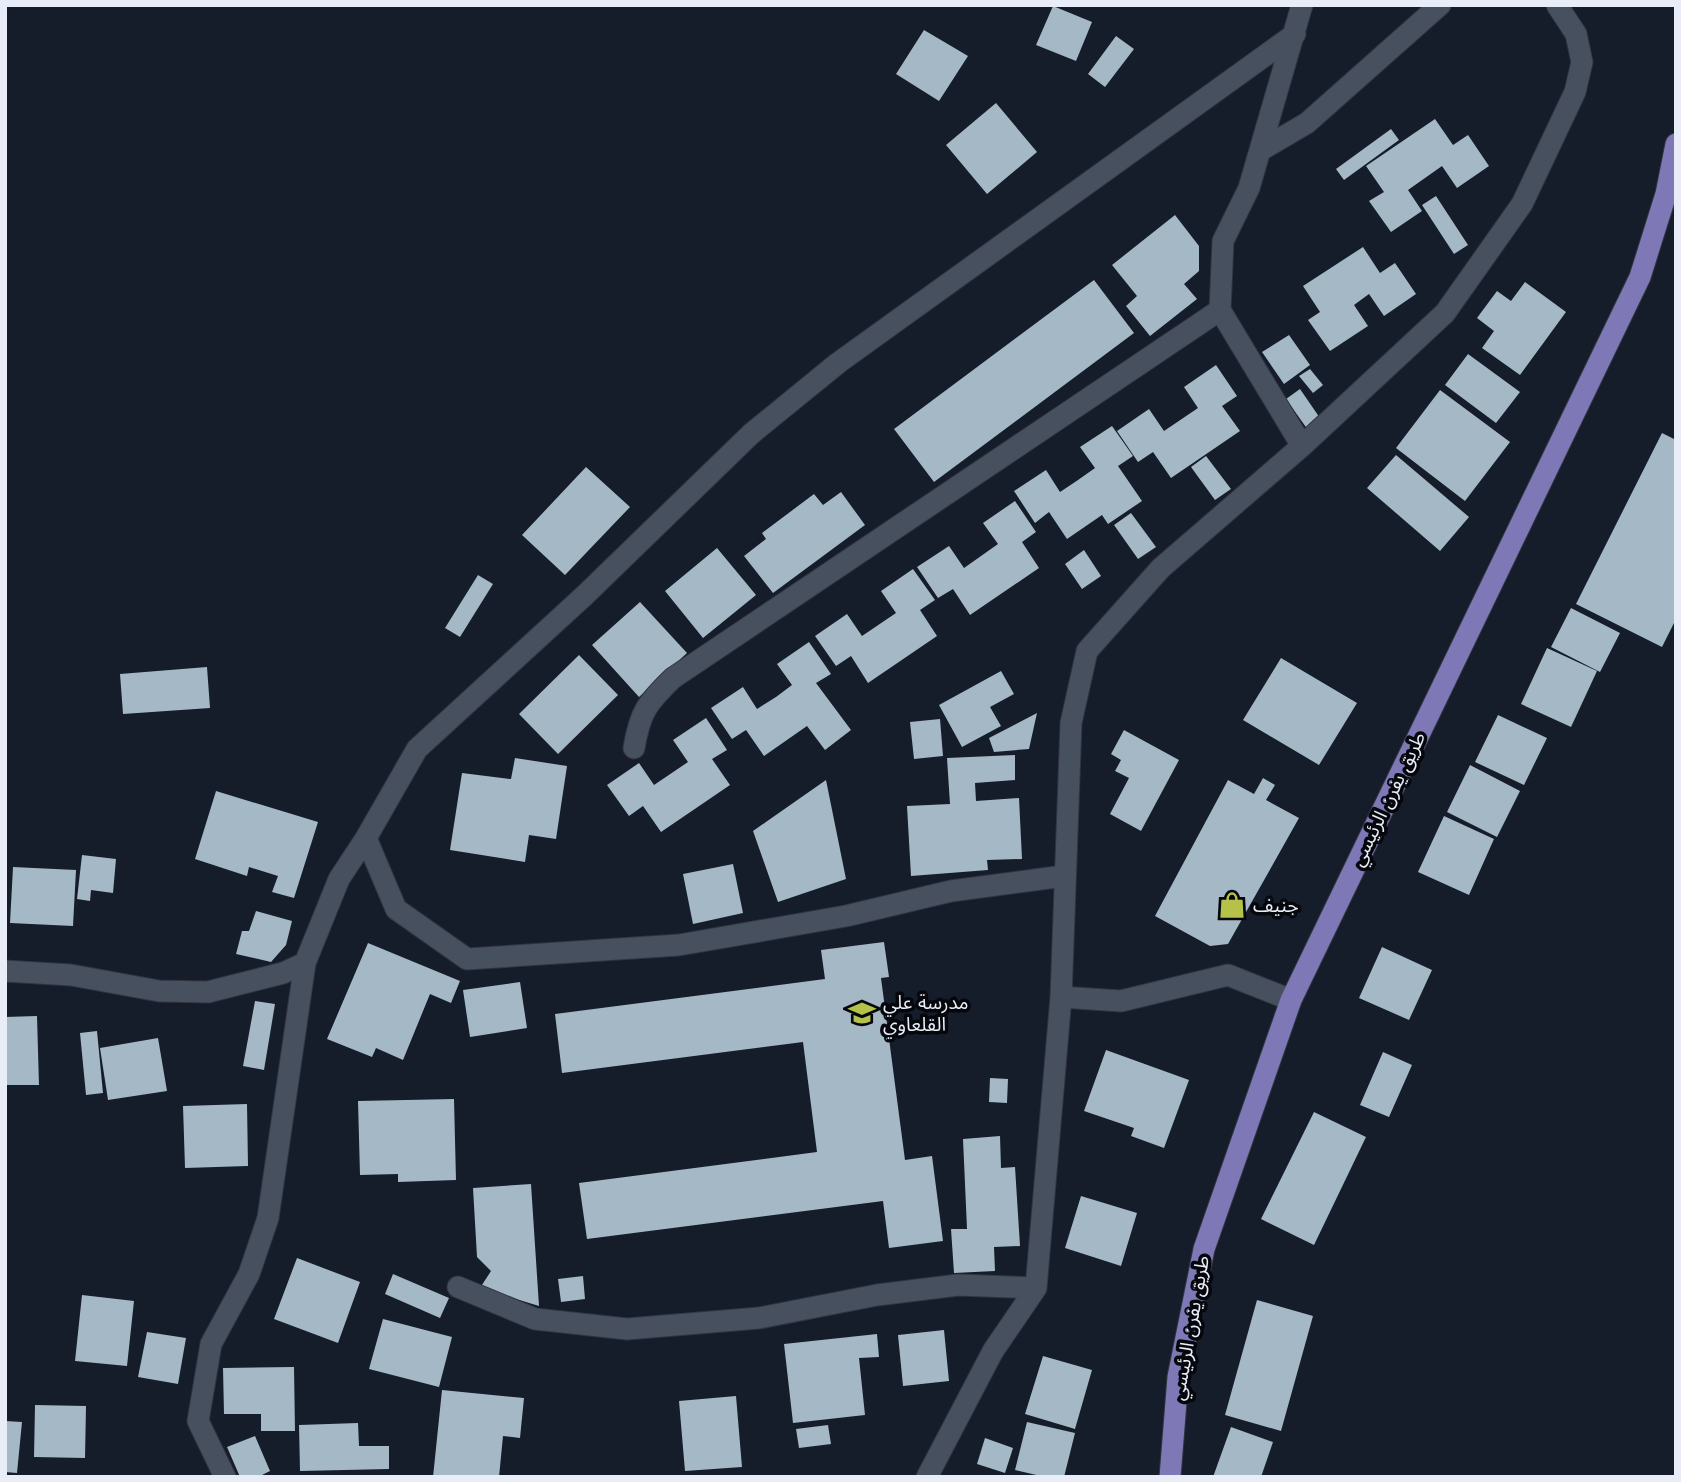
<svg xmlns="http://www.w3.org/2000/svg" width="1681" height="1482" font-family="Jost,'Noto Sans Arabic',sans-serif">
	<rect width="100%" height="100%" fill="#151c2a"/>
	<path fill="#a4b9c5" d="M 1053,6 L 1092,22 L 1076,61 L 1036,45 Z
		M 924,30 L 968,56 L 939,101 L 896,74 Z
		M 1116,36 L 1134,49 L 1105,87 L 1088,74 Z
		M 996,103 L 1037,152 L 987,194 L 946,145 Z
		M 1435,119 L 1453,145 L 1468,135 L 1489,166 L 1457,188 L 1442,166 L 1408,190 L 1422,211 L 1391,232 L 1369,201 L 1384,192 L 1366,166 Z
		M 1391,129 L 1399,140 L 1344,180 L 1336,169 Z
		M 1436,196 L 1468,245 L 1454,254 L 1422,205 Z
		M 1175,215 L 1199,246 L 1199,271 L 1184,284 L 1197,299 L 1150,336 L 1126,306 L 1137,296 L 1112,265 Z
		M 1363,247 L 1380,273 L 1395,263 L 1416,294 L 1384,316 L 1369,294 L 1354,305 L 1368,326 L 1330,351 L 1308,320 L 1320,312 L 1303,286 Z
		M 1094,280 L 1134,333 L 934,482 L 894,429 Z
		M 1525,282 L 1566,312 L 1520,375 L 1482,348 L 1494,331 L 1477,318 L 1497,291 L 1511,301 Z
		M 1289,335 L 1310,365 L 1284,384 L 1262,352 Z
		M 1468,354 L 1520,392 L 1496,423 L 1445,385 Z
		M 1216,365 L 1237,396 L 1222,406 L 1240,431 L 1171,478 L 1153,452 L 1138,462 L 1117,431 L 1149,409 L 1164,431 L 1198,408 L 1184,387 Z
		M 1310,369 L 1323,385 L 1313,393 L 1299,376 Z
		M 1300,389 L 1322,421 L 1308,430 L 1286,399 Z
		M 1440,390 L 1510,442 L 1465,501 L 1396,448 Z
		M 1112,426 L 1133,456 L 1118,466 L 1142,501 L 1108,524 L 1102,515 L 1067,539 L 1049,512 L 1035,523 L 1014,491 L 1046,470 L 1060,492 L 1078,480 L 1095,468 L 1080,447 Z
		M 1662,433 L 1676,440 L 1676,619 L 1662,647 L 1576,604 Z
		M 1396,455 L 1469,517 L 1440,551 L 1367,488 Z
		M 1206,456 L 1231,489 L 1215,500 L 1191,467 Z
		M 586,467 L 630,507 L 565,575 L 522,535 Z
		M 841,492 L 865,525 L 773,593 L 744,556 L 766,539 L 762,533 L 814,494 L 823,505 Z
		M 1015,501 L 1036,532 L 1022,542 L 1039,568 L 970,615 L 953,589 L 938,598 L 917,567 L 949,546 L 964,568 L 998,544 L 983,523 Z
		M 1131,513 L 1156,547 L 1138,559 L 1114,525 Z
		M 717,548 L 756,595 L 703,638 L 665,591 Z
		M 1084,550 L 1101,576 L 1082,589 L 1065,564 Z
		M 913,569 L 935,600 L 920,610 L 937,636 L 868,683 L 851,656 L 836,666 L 815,636 L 847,614 L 862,636 L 896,613 L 881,591 Z
		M 478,575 L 493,584 L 460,637 L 445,628 Z
		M 640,602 L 687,653 L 639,697 L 592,645 Z
		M 1571,608 L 1620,633 L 1600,672 L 1551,647 Z
		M 809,642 L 831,674 L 816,683 L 851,730 L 825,750 L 807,726 L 764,756 L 746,730 L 732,739 L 711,708 L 743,687 L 757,709 L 776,697 L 792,685 L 777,664 Z
		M 1547,648 L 1597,671 L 1571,727 L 1521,704 Z
		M 579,655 L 618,695 L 558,754 L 519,714 Z
		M 1281,658 L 1357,703 L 1319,765 L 1243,720 Z
		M 207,667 L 210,708 L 123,714 L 120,674 Z
		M 1001,671 L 1014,694 L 990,707 L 1001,726 L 962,747 L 939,705 Z
		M 1037,713 L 1029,749 L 994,752 L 989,738 Z
		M 1498,715 L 1547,738 L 1524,785 L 1475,762 Z
		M 706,718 L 727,750 L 712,759 L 730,785 L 661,832 L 643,806 L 629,816 L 607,785 L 639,763 L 654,785 L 688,762 L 673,740 Z
		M 940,719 L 943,756 L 914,759 L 910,722 Z
		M 1124,730 L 1179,760 L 1141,831 L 1110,814 L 1129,778 L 1115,771 L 1121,760 L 1111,754 Z
		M 1015,755 L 1015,780 L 975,783 L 976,801 L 1019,798 L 1022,859 L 987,860 L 988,870 L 911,876 L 907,806 L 950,804 L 947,758 Z
		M 515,758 L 567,766 L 556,839 L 529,835 L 525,862 L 450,850 L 462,773 L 511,779 Z
		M 1470,765 L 1520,791 L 1497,837 L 1447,812 Z
		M 1263,778 L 1275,785 L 1266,800 L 1299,818 L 1228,944 L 1210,946 L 1155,916 L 1228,780 L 1254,794 Z
		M 826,780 L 846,879 L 778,902 L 753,831 Z
		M 216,791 L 318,822 L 294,898 L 272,892 L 278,876 L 249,867 L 247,876 L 195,859 Z
		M 1444,816 L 1494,839 L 1469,895 L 1418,872 Z
		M 82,855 L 116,859 L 113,893 L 91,890 L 90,901 L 77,899 Z
		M 733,864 L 743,913 L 693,924 L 683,874 Z
		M 13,867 L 76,870 L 73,926 L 10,923 Z
		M 256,911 L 292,921 L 286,945 L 271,962 L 236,954 L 242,931 L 249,931 Z
		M 884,942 L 889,977 L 881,978 L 905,1160 L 932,1156 L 943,1241 L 889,1248 L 883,1201 L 587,1239 L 579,1183 L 817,1152 L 803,1042 L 562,1073 L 555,1014 L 825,979 L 821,950 Z
		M 368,943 L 460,981 L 451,1003 L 430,994 L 403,1060 L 376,1048 L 372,1057 L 327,1039 Z
		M 1382,947 L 1432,970 L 1409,1020 L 1359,998 Z
		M 520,982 L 527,1028 L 470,1037 L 463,990 Z
		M 255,1001 L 275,1004 L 264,1070 L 243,1066 Z
		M 37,1016 L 39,1085 L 5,1085 L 5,1017 Z
		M 97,1031 L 103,1093 L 86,1095 L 80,1033 Z
		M 158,1038 L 167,1091 L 108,1100 L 100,1048 Z
		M 1106,1050 L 1189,1080 L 1164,1148 L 1131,1136 L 1134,1128 L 1084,1111 Z
		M 1383,1052 L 1412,1065 L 1389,1117 L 1360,1105 Z
		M 990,1078 L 1008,1079 L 1007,1103 L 989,1102 Z
		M 454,1099 L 456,1180 L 398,1182 L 398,1174 L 360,1175 L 358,1101 Z
		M 247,1104 L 248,1166 L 185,1168 L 183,1106 Z
		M 1314,1112 L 1366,1137 L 1314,1245 L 1261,1219 Z
		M 1000,1136 L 1001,1168 L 1015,1167 L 1020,1246 L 994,1247 L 995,1271 L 954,1273 L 951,1229 L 967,1229 L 963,1139 Z
		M 531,1184 L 539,1306 L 480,1288 L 491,1271 L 477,1257 L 473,1188 Z
		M 1081,1196 L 1137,1213 L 1121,1266 L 1065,1248 Z
		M 297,1258 L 360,1282 L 338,1343 L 274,1319 Z
		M 393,1274 L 449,1298 L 440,1318 L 385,1294 Z
		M 583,1276 L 585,1299 L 561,1302 L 558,1279 Z
		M 82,1295 L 134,1301 L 127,1366 L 75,1361 Z
		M 1257,1300 L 1313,1316 L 1281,1431 L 1225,1415 Z
		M 383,1319 L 452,1337 L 439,1387 L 369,1369 Z
		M 944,1330 L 949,1381 L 903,1386 L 898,1335 Z
		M 147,1332 L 186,1338 L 178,1384 L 138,1377 Z
		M 877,1334 L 879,1357 L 859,1358 L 865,1415 L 793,1423 L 784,1344 Z
		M 1043,1356 L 1092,1370 L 1075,1429 L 1025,1414 Z
		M 294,1367 L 295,1431 L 261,1431 L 261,1414 L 224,1414 L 223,1368 Z
		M 442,1390 L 524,1398 L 520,1438 L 503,1436 L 499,1477 L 433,1477 Z
		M 736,1396 L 742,1467 L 685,1471 L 679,1401 Z
		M 35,1405 L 86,1406 L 85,1458 L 34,1457 Z
		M 5,1421 L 22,1422 L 17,1473 L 5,1472 Z
		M 1027,1422 L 1075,1433 L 1064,1477 L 1045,1477 L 1015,1470 Z
		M 358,1423 L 359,1446 L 389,1446 L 389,1469 L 300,1471 L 299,1425 Z
		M 828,1425 L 831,1444 L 799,1448 L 796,1429 Z
		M 1231,1427 L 1273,1442 L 1261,1477 L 1213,1477 Z
		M 255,1436 L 270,1471 L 258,1477 L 240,1477 L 227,1447 Z
		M 985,1438 L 1013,1448 L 1005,1473 L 977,1464 Z"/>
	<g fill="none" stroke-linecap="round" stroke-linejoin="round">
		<defs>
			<path id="street" d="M 1261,150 L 1307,123 L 1440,5
				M 1302,446 L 1445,313 L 1522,204 L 1575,92 L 1582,62 L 1576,34 L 1557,5
				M 634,748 C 640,712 647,703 673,678 L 1220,310
				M 1064,876 L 951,891 L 846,916 L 679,945 L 467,959 L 396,909 L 366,838 L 417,749 L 584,596 L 751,434 L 838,363 L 1295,34
				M 5,971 L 71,975 L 159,991 L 208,992 L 283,973 L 305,963
				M 1061,997 L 1121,1001 L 1228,975 L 1291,1000
				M 458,1287 L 535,1319 L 627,1329 L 759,1318 L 877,1295 L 958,1285 L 1036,1288
				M 225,1477 L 198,1421 L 211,1344 L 249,1274 L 268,1218 L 305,963 L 339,879 L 366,838
				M 927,1477 L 993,1351 L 1036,1288 L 1061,997 L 1071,723 L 1087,651 L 1161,568 L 1302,446 L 1220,310 L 1223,241 L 1249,188 L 1302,5"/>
			<path id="primary" d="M 1170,1477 L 1178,1377 L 1204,1249 L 1291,1000 L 1640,277 L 1666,194 L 1676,144"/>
		</defs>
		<use href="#street" stroke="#313540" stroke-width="23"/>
		<use href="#primary" stroke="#313540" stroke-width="23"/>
		<use href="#street" stroke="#47505f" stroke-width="21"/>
		<use href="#primary" stroke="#7f78b6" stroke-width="21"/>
	</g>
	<defs>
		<symbol id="shop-bare" viewBox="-9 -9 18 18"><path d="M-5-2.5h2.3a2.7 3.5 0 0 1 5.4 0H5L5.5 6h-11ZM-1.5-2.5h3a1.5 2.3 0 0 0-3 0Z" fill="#b5c249" stroke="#05070c" stroke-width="2.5" paint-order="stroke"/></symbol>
		<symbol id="school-bare" viewBox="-9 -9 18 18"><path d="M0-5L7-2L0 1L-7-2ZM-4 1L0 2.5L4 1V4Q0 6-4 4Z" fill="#b5c249" stroke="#05070c" stroke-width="2.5" paint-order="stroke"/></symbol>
	</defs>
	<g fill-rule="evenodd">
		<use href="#shop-bare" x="1213" y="886" width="38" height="38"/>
		<use href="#school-bare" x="843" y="994" width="38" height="38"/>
	</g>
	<g text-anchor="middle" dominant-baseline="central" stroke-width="7" stroke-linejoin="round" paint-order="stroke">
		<g font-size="19" fill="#e8edf7" stroke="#05070c">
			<text transform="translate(1388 799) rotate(-64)">طريق يفرن الرئيسي</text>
			<text transform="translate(1190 1328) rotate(-80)">طريق يفرن الرئيسي</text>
		</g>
		<g font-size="19" fill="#e8edf7" stroke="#05070c" text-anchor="start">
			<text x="1253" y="905">جنيف</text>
			<text x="883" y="1002">مدرسة علي<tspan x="883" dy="22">القلعاوي</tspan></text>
		</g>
	</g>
	<rect width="1681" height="1482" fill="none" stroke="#e8edf7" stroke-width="14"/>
</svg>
